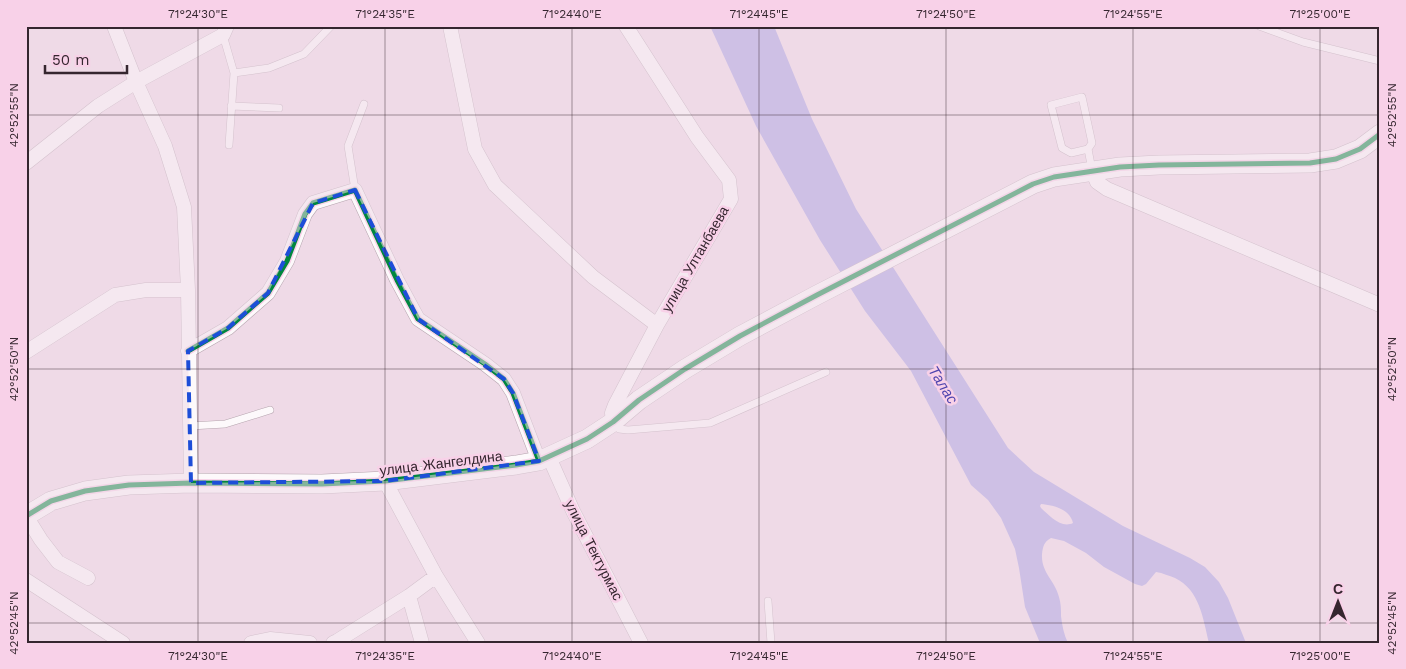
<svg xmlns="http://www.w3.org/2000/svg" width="1406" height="669" font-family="'Work Sans',sans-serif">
	<rect width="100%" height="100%" fill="#efdae7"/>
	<path fill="#a6a0e3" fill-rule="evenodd" d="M 710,26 L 774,26 L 812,119 L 856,209 L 1008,448 L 1034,472 L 1123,526 L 1190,558 L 1205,567 L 1219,582 L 1228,598 L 1246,643 L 1209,643 C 1203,619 1200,590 1175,578 C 1169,576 1163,573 1156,572 L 1146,584 L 1142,586 L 1135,584 L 1104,567 L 1086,553 L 1064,541 L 1051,538 C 1044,542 1043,546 1042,554 C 1041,573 1055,580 1059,597 C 1061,603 1061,610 1061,616 C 1062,625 1064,635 1068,643 L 1040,643 L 1025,607 L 1019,568 L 1015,549 L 1001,518 L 988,500 L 971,485 L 911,371 L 865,311 L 820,240 L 756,126 ZM 1041,504 C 1053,505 1070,509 1073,523 C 1061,529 1049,515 1041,508 L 1040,506 Z"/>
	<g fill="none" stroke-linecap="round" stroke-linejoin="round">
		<defs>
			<path id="lane" d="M 1259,26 L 1303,42 L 1380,61
				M 223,35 L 234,73 L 229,145
				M 234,73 L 269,68 L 304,54 L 331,26
				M 1082,97 L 1092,143 L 1088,149 L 1071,153 L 1062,148 L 1051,105 Z
				M 231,106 L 279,108
				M 1088,149 L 1092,170
				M 355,190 L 348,146 L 364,104
				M 613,423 L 619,429 L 628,430 L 710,423 L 826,372
				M 190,426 L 225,424 L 270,410
				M 768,601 L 771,643"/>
			<path id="street" d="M 114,26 L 136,82 L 165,146 L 184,207 L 188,290 L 191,483
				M 450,26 L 475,149 L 495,185 L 593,277 L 657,325
				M 26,163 L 98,106 L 136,82 L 223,35 L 227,26
				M 1092,170 L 1097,182 L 1107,189 L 1380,305
				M 188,351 L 228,328 L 268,293 L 287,261 L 305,214 L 313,203 L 355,190 L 397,280 L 418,319 L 485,364 L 504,379 L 513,393 L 539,461
				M 26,352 L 115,295 L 146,290 L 188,290
				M 613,422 L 612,413 L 615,405 L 657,325 L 731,199 L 729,180 L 697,137 L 626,26
				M 549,457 L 573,511 L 641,643
				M 385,481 L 436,576 L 478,643
				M 26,516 L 41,540 L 58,562 L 88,578
				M 26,580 L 123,643
				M 251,643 L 270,639 L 310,643
				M 333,643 L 337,641 L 409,596
				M 422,643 L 409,596 L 436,576"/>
			<path id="secondary" d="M 26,516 L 51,501 L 85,491 L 129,485 L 191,483 L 322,484 L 385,481 L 516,465 L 539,461 L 587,439 L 613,422 L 639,400 L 685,369 L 740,336 L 817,295 L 1033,184 L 1054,177 L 1120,167 L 1159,165 L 1310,163 L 1336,159 L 1360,149 L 1380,134"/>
		</defs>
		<use href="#lane" stroke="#b5a4ae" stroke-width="8"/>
		<use href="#street" stroke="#b5a4ae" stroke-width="15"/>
		<use href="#secondary" stroke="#b5a4ae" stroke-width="20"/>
		<use href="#lane" stroke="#fdf9fb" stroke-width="7"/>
		<use href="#street" stroke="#fdf9fb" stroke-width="14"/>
		<use href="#secondary" stroke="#fdf9fb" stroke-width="19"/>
		<defs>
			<path id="cycleway" d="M 188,351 L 228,328 L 268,293 L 287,261 L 305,214 L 313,203 L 355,190 L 397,280 L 418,319 L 485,364 L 504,379 L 513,393 L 539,461
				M 26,516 L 51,501 L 85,491 L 129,485 L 191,483 L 322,484 L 385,481 L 516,465 L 539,461 L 587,439 L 613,422 L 639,400 L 685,369 L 740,336 L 817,295 L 1033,184 L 1054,177 L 1120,167 L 1159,165 L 1310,163 L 1336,159 L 1360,149 L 1380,134"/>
		</defs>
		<use href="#cycleway" stroke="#f8d1e8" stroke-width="8"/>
		<use href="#cycleway" stroke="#00873e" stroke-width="5"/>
	</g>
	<path d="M0 0H1406V669H0ZM 355,190 L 418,319 L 504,379 L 513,393 L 539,461 L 385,481 L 191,483 L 188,351 L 228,328 L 268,293 L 313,203 Z" fill="#efdae7" fill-opacity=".55" fill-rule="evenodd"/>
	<path fill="none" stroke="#1d4ed8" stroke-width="4" stroke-dasharray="10 6" stroke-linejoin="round" d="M 355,190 L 418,319 L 504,379 L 513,393 L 539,461 L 385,481 L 191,483 L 188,351 L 228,328 L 268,293 L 313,203 Z"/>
	<path fill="none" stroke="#35262f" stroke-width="1" stroke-opacity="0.45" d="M 198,26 L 198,643M 385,26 L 385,643M 572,26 L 572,643M 759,26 L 759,643M 946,26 L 946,643M 1133,26 L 1133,643M 1320,26 L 1320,643M 26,115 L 1380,115M 26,369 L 1380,369M 26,623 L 1380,623"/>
	<g text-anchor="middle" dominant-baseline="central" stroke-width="5" stroke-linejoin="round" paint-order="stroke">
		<g font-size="14" fill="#35262f" stroke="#f8d1e8">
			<text transform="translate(695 259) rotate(-60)">улица Ултанбаева</text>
			<text transform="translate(441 463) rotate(-7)">улица Жангелдина</text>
			<text transform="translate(594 550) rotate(63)">улица Тектурмас</text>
		</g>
		<g font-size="15" font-style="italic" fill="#4e44ae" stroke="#f8d1e8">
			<text transform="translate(943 385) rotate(58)">Талас</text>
		</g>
	</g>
	<rect width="1406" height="669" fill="none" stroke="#f8d1e8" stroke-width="55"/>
	<g transform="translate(1338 602)" stroke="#f8d1e8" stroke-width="4" paint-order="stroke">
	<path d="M0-4L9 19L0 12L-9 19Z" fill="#35262f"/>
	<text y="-8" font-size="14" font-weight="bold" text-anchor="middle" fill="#35262f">С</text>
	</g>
	<path d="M45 65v8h82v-8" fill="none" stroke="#35262f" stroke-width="2.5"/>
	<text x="52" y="65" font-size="15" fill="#35262f" stroke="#f8d1e8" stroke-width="4" paint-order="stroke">50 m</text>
	<rect x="28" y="28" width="1350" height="614" fill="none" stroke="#35262f" stroke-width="2"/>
	<g font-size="12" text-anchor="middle" fill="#35262f">
		<text x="198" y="18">71°24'30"E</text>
		<text x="385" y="18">71°24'35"E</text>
		<text x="572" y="18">71°24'40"E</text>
		<text x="759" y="18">71°24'45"E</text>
		<text x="946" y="18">71°24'50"E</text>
		<text x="1133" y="18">71°24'55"E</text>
		<text x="1320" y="18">71°25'00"E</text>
		<text transform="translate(14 115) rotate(-90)" y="4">42°52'55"N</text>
		<text transform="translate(1392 115) rotate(-90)" y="4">42°52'55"N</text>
		<text transform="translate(14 369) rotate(-90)" y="4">42°52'50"N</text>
		<text transform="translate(1392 369) rotate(-90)" y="4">42°52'50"N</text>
		<text transform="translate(14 623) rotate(-90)" y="4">42°52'45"N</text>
		<text transform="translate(1392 623) rotate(-90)" y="4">42°52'45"N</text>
		<text x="198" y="660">71°24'30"E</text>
		<text x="385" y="660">71°24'35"E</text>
		<text x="572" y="660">71°24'40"E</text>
		<text x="759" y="660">71°24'45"E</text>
		<text x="946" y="660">71°24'50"E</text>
		<text x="1133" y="660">71°24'55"E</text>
		<text x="1320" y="660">71°25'00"E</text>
	</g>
</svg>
